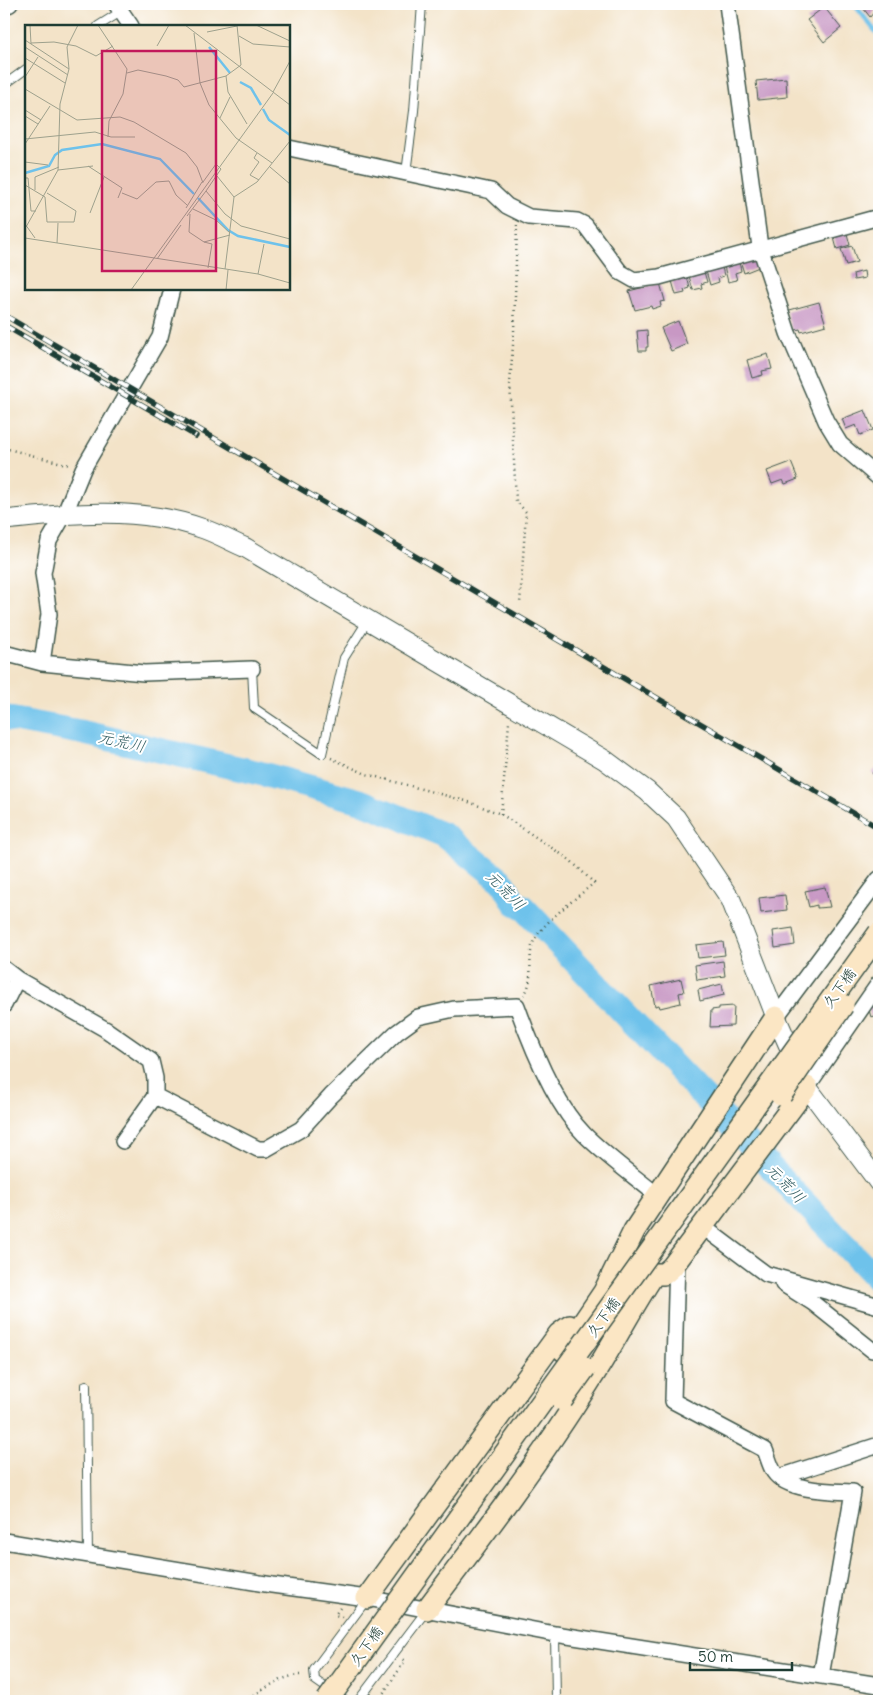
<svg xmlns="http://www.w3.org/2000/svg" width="883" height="1705" font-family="Delius,'Klee One',sans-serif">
	<rect width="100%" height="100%" fill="#fff"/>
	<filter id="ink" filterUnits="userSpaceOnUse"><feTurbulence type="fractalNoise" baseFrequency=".02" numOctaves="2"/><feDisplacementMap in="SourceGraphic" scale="10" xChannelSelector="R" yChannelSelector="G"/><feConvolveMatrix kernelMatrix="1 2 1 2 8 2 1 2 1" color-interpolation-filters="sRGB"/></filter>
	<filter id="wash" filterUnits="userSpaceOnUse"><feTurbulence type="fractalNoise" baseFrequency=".0096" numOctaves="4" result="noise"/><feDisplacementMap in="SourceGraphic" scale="20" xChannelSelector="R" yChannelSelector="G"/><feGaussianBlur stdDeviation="1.12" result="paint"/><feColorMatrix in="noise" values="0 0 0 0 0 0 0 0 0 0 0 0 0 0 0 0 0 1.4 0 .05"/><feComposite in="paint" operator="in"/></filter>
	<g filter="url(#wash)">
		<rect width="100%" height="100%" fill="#f3e3c8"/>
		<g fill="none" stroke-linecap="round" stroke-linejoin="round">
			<path stroke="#6ec2eb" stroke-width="4.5" d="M 854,4 L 879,36"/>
			<path stroke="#6ec2eb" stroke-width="25" d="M 4,718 L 80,732 L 259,773 L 360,801 L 444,835 L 503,882 L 515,903 L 523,907 L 879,1281"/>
		</g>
		<g id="blocks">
			<path fill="#c898c4" d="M 860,4 L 879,4 L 879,6 L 870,17 Z
				M 824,7 L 841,28 L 824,42 L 807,20 Z
				M 786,78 L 787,97 L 758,100 L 756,81 Z
				M 846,230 L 850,245 L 837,249 L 833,234 Z
				M 852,246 L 857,262 L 846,265 L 841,249 Z
				M 756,256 L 759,267 L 744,273 L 740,260 Z
				M 739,262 L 741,271 L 735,273 L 737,280 L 728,282 L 724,266 Z
				M 722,267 L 724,276 L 718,278 L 719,282 L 710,285 L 706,271 Z
				M 864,271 L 865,278 L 854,280 L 853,274 Z
				M 704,272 L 707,282 L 701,284 L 702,288 L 693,290 L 689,276 Z
				M 687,277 L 690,288 L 684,290 L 685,293 L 676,295 L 672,281 Z
				M 660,283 L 665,301 L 660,302 L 661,306 L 652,309 L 651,306 L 635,310 L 629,291 Z
				M 819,302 L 826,325 L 801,332 L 800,329 L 792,331 L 786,311 Z
				M 678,321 L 687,344 L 671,351 L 661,328 Z
				M 647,330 L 648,347 L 646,347 L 646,351 L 639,351 L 637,331 Z
				M 768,354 L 772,369 L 762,371 L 763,375 L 752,378 L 747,360 Z
				M 865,410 L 873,430 L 860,435 L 856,425 L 846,429 L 842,419 Z
				M 791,462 L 798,479 L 785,484 L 783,480 L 772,484 L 767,471 Z
				M 879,766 L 879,781 L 872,773 Z
				M 825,887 L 830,907 L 817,908 L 817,905 L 809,907 L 805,891 Z
				M 785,895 L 787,910 L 761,913 L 759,898 Z
				M 793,928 L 795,945 L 775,948 L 773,931 Z
				M 723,942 L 725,955 L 698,958 L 696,945 Z
				M 723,961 L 725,976 L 697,980 L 695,965 Z
				M 681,979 L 684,992 L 679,993 L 681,1003 L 660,1008 L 659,1005 L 655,1006 L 651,986 Z
				M 722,984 L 724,995 L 700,1001 L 698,990 Z
				M 879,991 L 879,1015 L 871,1017 L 867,1003 Z
				M 734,1006 L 733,1026 L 710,1027 L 711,1010 L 719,1009 L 719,1007 Z"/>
		</g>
	</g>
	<g filter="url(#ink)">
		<use href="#blocks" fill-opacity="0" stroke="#3f564a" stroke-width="1"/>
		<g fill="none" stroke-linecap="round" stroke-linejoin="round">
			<defs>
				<path id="service" d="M 98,26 L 122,11
					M 4,85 L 26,69
					M 406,173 L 414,111 L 422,4
					M 252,669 L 254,708 L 322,754 L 344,658 L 368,620
					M 86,1385 L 88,1555
					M 555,1634 L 556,1701
					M 345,1701 L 315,1680 L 314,1670 L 367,1599
					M 358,1701 L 426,1611"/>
				<path id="minor" d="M 116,4 L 131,26
					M 727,4 L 760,247 L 788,333 L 826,421 L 840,444 L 879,478
					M 4,7 L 10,4
					M 289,148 L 491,191 L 507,206 L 529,217 L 577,221 L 585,225 L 620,272 L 634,280 L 659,277 L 879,217
					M 4,653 L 42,663 L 144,673 L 252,669
					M 42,663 L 49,614 L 43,573 L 49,541 L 65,513 L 83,469 L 160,337 L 172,289
					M 4,969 L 17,979 L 105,1029 L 151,1061 L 155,1078 L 155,1096 L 123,1141
					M 4,1005 L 17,979
					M 776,1017 L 879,879
					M 807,1087 L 879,983
					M 155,1096 L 258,1149 L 266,1149 L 301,1129 L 331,1096 L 396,1033 L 418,1017 L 454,1009 L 517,1006 C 531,1045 555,1105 584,1134 C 607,1157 634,1176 658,1196
					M 702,1226 L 766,1274 L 879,1306
					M 677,1260 L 673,1401 L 765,1450 C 768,1457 770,1466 774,1472 C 787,1491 832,1491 853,1492 L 821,1676
					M 783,1284 L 813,1303 L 872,1350
					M 780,1477 L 879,1445
					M 4,1541 L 272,1585 L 367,1598 L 555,1634 L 879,1685"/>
				<path id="tertiary" d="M 4,520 C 69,513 141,506 204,529 C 218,534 232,542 246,548 L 605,760 L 647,791 L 676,818 L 731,900 L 776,1017 L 807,1087 L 879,1183"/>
				<path id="secondary" d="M 564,1351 L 604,1292 L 634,1231 L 776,1017
					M 367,1598 L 559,1334 L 570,1326
					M 427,1609 C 484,1534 541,1459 591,1379 C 613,1345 631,1308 654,1274 L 664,1274 L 672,1267 L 807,1087"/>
			</defs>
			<use href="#service" stroke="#3f564a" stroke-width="10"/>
			<use href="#minor" stroke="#3f564a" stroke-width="18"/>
			<use href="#tertiary" stroke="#3f564a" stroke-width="21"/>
			<use href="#secondary" stroke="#3f564a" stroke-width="24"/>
			<path stroke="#3f564a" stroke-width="2.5" stroke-dasharray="1 4" stroke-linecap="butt" d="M 517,225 L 514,332 L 510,383 L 516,501 L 526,512 L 520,604
				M 4,448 L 70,465
				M 331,758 L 366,774 L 466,801 L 501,814 L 570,860 L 594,883 C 578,897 540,924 533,943 C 527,960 535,980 524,995
				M 501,814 L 509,723
				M 340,1608 L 335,1615 L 342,1617
				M 240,1701 C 262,1694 279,1674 304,1675
				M 378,1701 L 405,1661 L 402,1659"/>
			<use href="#service" stroke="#fff" stroke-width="8"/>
			<use href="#minor" stroke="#fff" stroke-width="15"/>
			<use href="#tertiary" stroke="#fff" stroke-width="19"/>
			<use href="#secondary" stroke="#fbe6c4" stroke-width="21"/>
			<defs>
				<path id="rail" d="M 4,315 L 879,828
					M 4,325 L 196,436"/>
			</defs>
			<use href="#rail" stroke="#1f3d34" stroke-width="5.5"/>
			<use href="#rail" stroke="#fff" stroke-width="4" stroke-dasharray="11" stroke-linecap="butt"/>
			<defs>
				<path id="secondary-bridge" d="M 781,1095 L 843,1005
					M 562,1400 L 585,1368
					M 327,1701 L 879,933"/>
			</defs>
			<use href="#secondary-bridge" stroke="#3f564a" stroke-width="24" stroke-linecap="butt"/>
			<use href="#secondary-bridge" stroke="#fbe6c4" stroke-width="21"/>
		</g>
	</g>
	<g text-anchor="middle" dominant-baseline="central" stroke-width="4" stroke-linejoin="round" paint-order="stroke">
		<g font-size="15" fill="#1f3d34" stroke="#fff">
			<text transform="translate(839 988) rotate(-54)">久下橋</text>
			<text transform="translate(603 1317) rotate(-54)">久下橋</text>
			<text transform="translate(366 1646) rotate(-54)">久下橋</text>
		</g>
		<g font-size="16" font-style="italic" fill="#335e62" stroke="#fff">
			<text transform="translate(122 741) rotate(13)">元荒川</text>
			<text transform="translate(506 890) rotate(46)">元荒川</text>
			<text transform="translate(786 1183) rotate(46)">元荒川</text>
		</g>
	</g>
	<g transform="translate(25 25)">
		<rect width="265" height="265" fill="#f3e3c8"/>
		<path fill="none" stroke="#6ec2eb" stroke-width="2.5" d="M 184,22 L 205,48M 215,57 L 226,63 L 236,80M 238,84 L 244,95 L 265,110M 0,148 L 24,141 L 30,130 L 37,125 L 77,119 L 135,134 L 169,169M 173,173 L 203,205 L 213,211 L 265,222"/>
		<path fill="none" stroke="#9ea18d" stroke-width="1" d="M 5,0 L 6,19M 73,0 L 102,44 L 98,69 L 84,96 L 83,112M 160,0 L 265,80M 231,0 L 265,16M 182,7 L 212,1M 169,8 L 175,58 L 184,80 L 211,113 L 247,138M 214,11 L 228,19 L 265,22M 0,15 L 44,44M 6,18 L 29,17 L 51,21 L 71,31 L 88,21M 132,21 L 144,0M 0,22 L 43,50M 0,33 L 40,58M 102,48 L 113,45 L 141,51 L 153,55 L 159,62 L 201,51 L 216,40 L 212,0M 201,51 L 203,67 L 222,99M 0,52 L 13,32M 0,64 L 52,95 L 95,92 L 109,97 L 161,128 L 172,142 L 178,158M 248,67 L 265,36M 0,85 L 16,95M 0,91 L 13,99M 195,93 L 205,72M 0,114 L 70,107 L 86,112 L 110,112M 0,119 L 25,81M 232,128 L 229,133 L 234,137 L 225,150 L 234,155M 0,137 L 23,140M 63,141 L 97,163 L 93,173M 245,142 L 265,159M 33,145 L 68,141M 192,151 L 209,172M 0,153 L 3,153 L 6,186 L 11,186M 178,157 L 191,139 L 196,144 L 181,166M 0,160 L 20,172 L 22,197 L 49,197 L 51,186 L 22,168M 10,165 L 10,152 L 34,142M 181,166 L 200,189 L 216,201 L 265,214M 97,168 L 112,174 L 131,157 L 144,156 L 151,170 L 162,180M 161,183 L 177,157M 168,184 L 191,195 L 205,208M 65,188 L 79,152M 165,189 L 164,207 L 179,217 L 187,219 L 183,243M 162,191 L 181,166M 0,199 L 10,213M 1,202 L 33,145 L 35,79 L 44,44 L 42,22 L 53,0M 0,213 L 233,249 L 265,258M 179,217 L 205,210M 32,218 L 33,198M 132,234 L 156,200M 200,244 L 209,172 L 232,157 L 265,116M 233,249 L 239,219M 106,265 L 248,68M 201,265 L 203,245"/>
		<path fill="#c2185b" fill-opacity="0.15" stroke="#c2185b" stroke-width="2.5" d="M 77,26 L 191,26 L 191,246 L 77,246 Z"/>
		<rect width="265" height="265" fill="none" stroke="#1f3d34" stroke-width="2.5"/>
	</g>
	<rect width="883" height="1705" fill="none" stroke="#fff" stroke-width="20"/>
	<path d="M690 1662v8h102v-8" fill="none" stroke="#1f3d34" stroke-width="2.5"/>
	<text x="698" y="1662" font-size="15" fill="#1f3d34" stroke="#ffffff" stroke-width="4" paint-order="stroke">50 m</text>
</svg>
